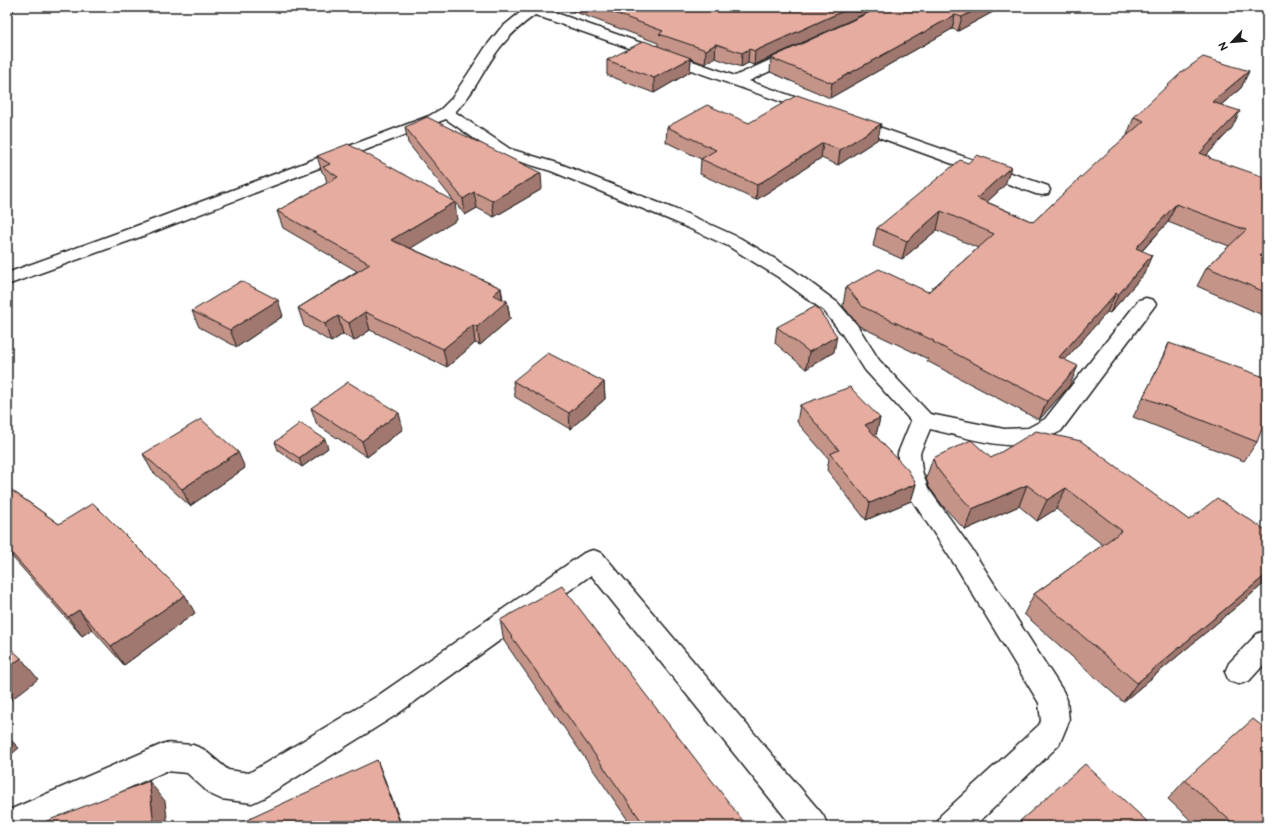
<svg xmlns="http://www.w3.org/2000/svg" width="1274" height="833" font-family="'Balsamiq Sans',sans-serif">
	<rect width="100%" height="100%" fill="#fff"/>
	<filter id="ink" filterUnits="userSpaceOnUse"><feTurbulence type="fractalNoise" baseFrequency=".025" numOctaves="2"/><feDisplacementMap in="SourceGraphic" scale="8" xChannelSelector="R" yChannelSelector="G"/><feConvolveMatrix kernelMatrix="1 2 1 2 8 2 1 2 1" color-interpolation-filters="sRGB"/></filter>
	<g filter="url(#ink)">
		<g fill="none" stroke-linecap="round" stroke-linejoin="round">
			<defs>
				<path id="street" d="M 7,7 L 14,7 L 12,11 L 7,12 Z
					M 527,7 L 543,7 L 542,8 L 735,76 L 794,49 L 799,48 L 804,49 L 806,52 L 804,55 L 749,81 L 823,107 L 826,110 L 823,113 L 818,115 L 813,113 L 535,15 C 520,26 507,37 496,53 C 482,72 473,95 455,112 L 510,149 L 563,165 L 687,214 L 740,238 L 792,269 L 838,303 L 857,325 L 879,360 L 930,414 L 1004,429 L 1028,428 L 1045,419 L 1139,300 L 1146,298 L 1153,300 L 1156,304 L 1061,431 C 1052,435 1043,442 1033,444 C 1002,450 961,436 930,429 L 920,453 L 922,471 L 928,488 L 975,554 L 1063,691 L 1067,700 L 1069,721 L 1059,745 L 975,826 L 936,826 L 941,815 L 1039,725 L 1041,721 L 1039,703 L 957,568 L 906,491 L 898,471 L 898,453 L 911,421 L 865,370 L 842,334 L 824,311 L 778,277 L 728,246 L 675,222 L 551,171 L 498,155 L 446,119 L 143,236 L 7,285 L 7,273 L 131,228 L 429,116 L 441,109 L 452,98 L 485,48 L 500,29 Z
					M 850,117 L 1048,186 L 1050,190 L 1048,194 L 1042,195 L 1036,194 L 845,125 L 842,122 L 845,119 Z
					M 593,550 L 602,553 L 823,815 L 828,826 L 792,826 L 591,575 L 396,715 L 263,798 L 252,803 L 221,799 L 210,794 L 187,773 L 166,771 L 45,826 L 7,826 L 7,811 L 165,743 L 193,745 L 203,749 L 228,770 L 249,773 L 376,697 L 584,553 Z
					M 1267,630 L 1267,661 L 1249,681 L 1239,684 L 1229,681 L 1225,672 L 1229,663 L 1257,634 Z"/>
			</defs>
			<use href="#street" stroke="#1c1c1c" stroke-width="3"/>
			<use href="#street" fill="#fff" fill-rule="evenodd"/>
		</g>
		<path fill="#c59489" stroke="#1c1c1c" d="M 562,7 L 875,7 L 875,9 L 754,65 L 748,63 L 741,67 L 715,58 L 705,64 L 691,59 L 690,72 L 654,93 L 607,75 L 607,60 L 658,46 L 658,43 Z
			M 915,7 L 1002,7 L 958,31 L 952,29 L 830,98 L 770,72 L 771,58 Z
			M 1249,71 L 1241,88 L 1221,105 L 1232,128 L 1207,155 L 1210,157 L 1210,159 L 1263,258 L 1267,259 L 1267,317 L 1197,286 L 1207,267 L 1229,246 L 1168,222 L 1142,251 L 1144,274 L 1110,313 L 1107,312 L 1065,360 L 1070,385 L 1039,420 L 927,361 L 928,359 L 859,326 L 843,306 L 846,287 L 928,292 L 978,248 L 937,230 L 902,259 L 873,246 L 877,228 L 968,163 L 1005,185 L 987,202 L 1033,222 L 1128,135 L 1127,135 L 1134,117 Z
			M 749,123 L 878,139 L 838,165 L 821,158 L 756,200 L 700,174 L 701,159 L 666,142 L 667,127 Z
			M 405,127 L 542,189 L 494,217 L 477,208 L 465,215 L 408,143 Z
			M 317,156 L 457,220 L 410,248 L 501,288 L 503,299 L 507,301 L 510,319 L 480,345 L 475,343 L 447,367 L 370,330 L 354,341 L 343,334 L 331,342 L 304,326 L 298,308 L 357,271 L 283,228 L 277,211 L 327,183 L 325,175 L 322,172 Z
			M 192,311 L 283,316 L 237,347 L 199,327 Z
			M 777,327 L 834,352 L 806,369 L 775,343 Z
			M 1169,343 L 1257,442 L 1244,461 L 1133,417 L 1155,374 L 1160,362 Z
			M 513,381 L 604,382 L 605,399 L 570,429 L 515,397 Z
			M 800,405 L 880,418 L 876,435 L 875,435 L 916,484 L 911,501 L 866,520 L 827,470 L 829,459 L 797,422 Z
			M 311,408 L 403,429 L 367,457 L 317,425 Z
			M 275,442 L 328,448 L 302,467 L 278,450 Z
			M 143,454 L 245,468 L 190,506 L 152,471 Z
			M 933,458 L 991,458 L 1189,520 L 1267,531 L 1267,581 L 1123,702 L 1024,614 L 1034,594 L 1103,545 L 1056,509 L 1037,521 L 1019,506 L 965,530 L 943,506 L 929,487 L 926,478 Z
			M 7,487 L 59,524 L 195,613 L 124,665 L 92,629 L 82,636 L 7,551 Z
			M 500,620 L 747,826 L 632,826 L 504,641 Z
			M 1266,729 L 1267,826 L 1197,826 L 1168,799 L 1185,780 Z
			M 1020,821 L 1152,826 L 1016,826 Z"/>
		<path fill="#a0786f" stroke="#1c1c1c" d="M 852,7 L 875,7 L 875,9 L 754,65 L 755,51 Z
			M 981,7 L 1002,7 L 958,31 L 962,17 Z
			M 955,15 L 952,29 L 830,98 L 832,83 Z
			M 716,44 L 715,58 L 705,64 L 706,50 Z
			M 749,49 L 748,63 L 741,67 L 742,53 Z
			M 691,58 L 690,72 L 654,93 L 654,78 Z
			M 1249,71 L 1241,88 L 1204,119 L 1212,102 Z
			M 1240,111 L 1232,128 L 1192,171 L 1200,153 Z
			M 881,124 L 878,139 L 838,165 L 840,150 Z
			M 823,143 L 821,158 L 756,200 L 757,185 Z
			M 1011,167 L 1005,185 L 972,216 L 977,198 Z
			M 541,173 L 542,189 L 494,217 L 492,201 Z
			M 474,192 L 477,208 L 465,215 L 463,199 Z
			M 455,202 L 457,220 L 395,258 L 391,240 Z
			M 1176,204 L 1168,222 L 1127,267 L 1136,248 Z
			M 941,211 L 937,230 L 902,259 L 907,241 Z
			M 1267,247 L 1267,253 L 1250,275 L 1260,256 Z
			M 1152,255 L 1144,274 L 1110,313 L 1118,295 Z
			M 501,288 L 503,304 L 507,301 L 510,319 L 480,345 L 477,327 L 493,295 Z
			M 1116,293 L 1107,312 L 1051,376 L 1059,357 Z
			M 278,300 L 283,316 L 237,347 L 230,330 Z
			M 365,312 L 370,330 L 354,341 L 349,323 Z
			M 338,316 L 343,334 L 331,342 L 325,324 Z
			M 473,325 L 475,343 L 447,367 L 443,349 Z
			M 837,336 L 834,352 L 806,369 L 809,352 Z
			M 1078,366 L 1070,385 L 1039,420 L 1047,401 Z
			M 604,382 L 605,399 L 570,429 L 569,413 Z
			M 399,413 L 403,429 L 367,457 L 362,441 Z
			M 880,418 L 876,435 L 861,441 L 865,425 Z
			M 325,439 L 328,448 L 302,467 L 299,458 Z
			M 238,452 L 245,468 L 190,506 L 182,489 Z
			M 916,484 L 911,501 L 866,520 L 870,503 Z
			M 1027,485 L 1019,506 L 965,530 L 972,509 Z
			M 1066,488 L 1056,509 L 1037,521 L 1047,500 Z
			M 1267,574 L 1267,581 L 1123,702 L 1137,683 Z
			M 185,595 L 195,613 L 124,665 L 111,646 Z
			M 79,610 L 92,629 L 82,636 L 68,617 Z
			M 21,658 L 38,679 L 7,703 L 7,669 Z
			M 7,736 L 19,748 L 7,758 Z
			M 377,760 L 385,780 L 402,826 L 401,826 Z
			M 149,781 L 165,801 L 168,826 L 154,826 Z"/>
		<path fill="#e5ac9f" stroke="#1c1c1c" d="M 598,7 L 852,7 L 755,51 L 749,49 L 742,53 L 716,44 L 706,50 L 659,34 L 663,31 Z
			M 881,7 L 909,7 L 912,8 L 915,7 L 981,7 L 962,17 L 955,15 L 832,83 L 771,58 Z
			M 644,41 L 691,58 L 654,78 L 607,60 Z
			M 1203,57 L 1249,71 L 1212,102 L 1240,111 L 1200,153 L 1210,157 L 1209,158 L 1267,178 L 1267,247 L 1260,256 L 1267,259 L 1267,293 L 1207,267 L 1246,230 L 1176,204 L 1136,248 L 1152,255 L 1118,295 L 1116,293 L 1059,357 L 1078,366 L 1047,401 L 933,342 L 934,341 L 863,307 L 846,287 L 879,269 L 928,292 L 994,234 L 941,211 L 907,241 L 877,228 L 960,160 L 968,163 L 977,155 L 1011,167 L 977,198 L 1033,222 L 1107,153 L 1144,121 L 1134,117 L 1182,72 Z
			M 797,95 L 881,124 L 840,150 L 823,143 L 757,185 L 701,159 L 716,150 L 667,127 L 707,105 L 749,123 Z
			M 427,117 L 541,173 L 492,201 L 474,192 L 463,199 L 405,127 Z
			M 348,144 L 455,202 L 391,240 L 501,288 L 493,295 L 507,301 L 477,327 L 473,325 L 443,349 L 365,312 L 349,323 L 338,316 L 325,324 L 298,308 L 370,264 L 277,211 L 338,177 L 323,167 L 330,164 L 317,156 Z
			M 241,281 L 278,300 L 230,330 L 192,311 Z
			M 816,306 L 837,336 L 809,352 L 777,327 Z
			M 1169,343 L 1267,378 L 1267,415 L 1257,442 L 1143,397 L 1164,357 Z
			M 548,353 L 604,382 L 569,413 L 513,381 Z
			M 348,382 L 399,413 L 362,441 L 311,408 Z
			M 850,387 L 880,418 L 865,425 L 908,470 L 916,484 L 870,503 L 830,454 L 839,450 L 800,405 Z
			M 201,419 L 238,452 L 182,489 L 143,454 Z
			M 300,423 L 325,439 L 299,458 L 275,442 Z
			M 1036,431 L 1081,441 L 1189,520 L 1217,498 L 1267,531 L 1267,574 L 1137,683 L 1034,594 L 1122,531 L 1066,488 L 1047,500 L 1027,485 L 972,509 L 950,485 L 936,467 L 933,458 L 971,440 L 991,458 Z
			M 7,487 L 59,524 L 93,503 L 185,595 L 111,646 L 79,610 L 68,617 L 7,548 Z
			M 562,586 L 747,826 L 645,826 L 500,620 Z
			M 7,645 L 21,658 L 7,669 Z
			M 1253,719 L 1266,729 L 1267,728 L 1267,826 L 1236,826 L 1185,780 Z
			M 377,760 L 401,826 L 234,826 Z
			M 1085,764 L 1152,826 L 1025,826 L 1020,821 Z
			M 149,781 L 154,826 L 34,826 Z"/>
	</g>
	<rect width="1274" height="833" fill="none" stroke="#fff" stroke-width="24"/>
	<rect x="12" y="12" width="1250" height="809" fill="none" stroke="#1c1c1c" stroke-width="1.5" filter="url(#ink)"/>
	<g transform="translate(1232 42) rotate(244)" stroke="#ffffff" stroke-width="3" paint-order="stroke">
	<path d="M0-3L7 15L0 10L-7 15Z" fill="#1c1c1c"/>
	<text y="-6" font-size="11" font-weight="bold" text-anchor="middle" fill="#1c1c1c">N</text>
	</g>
</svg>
